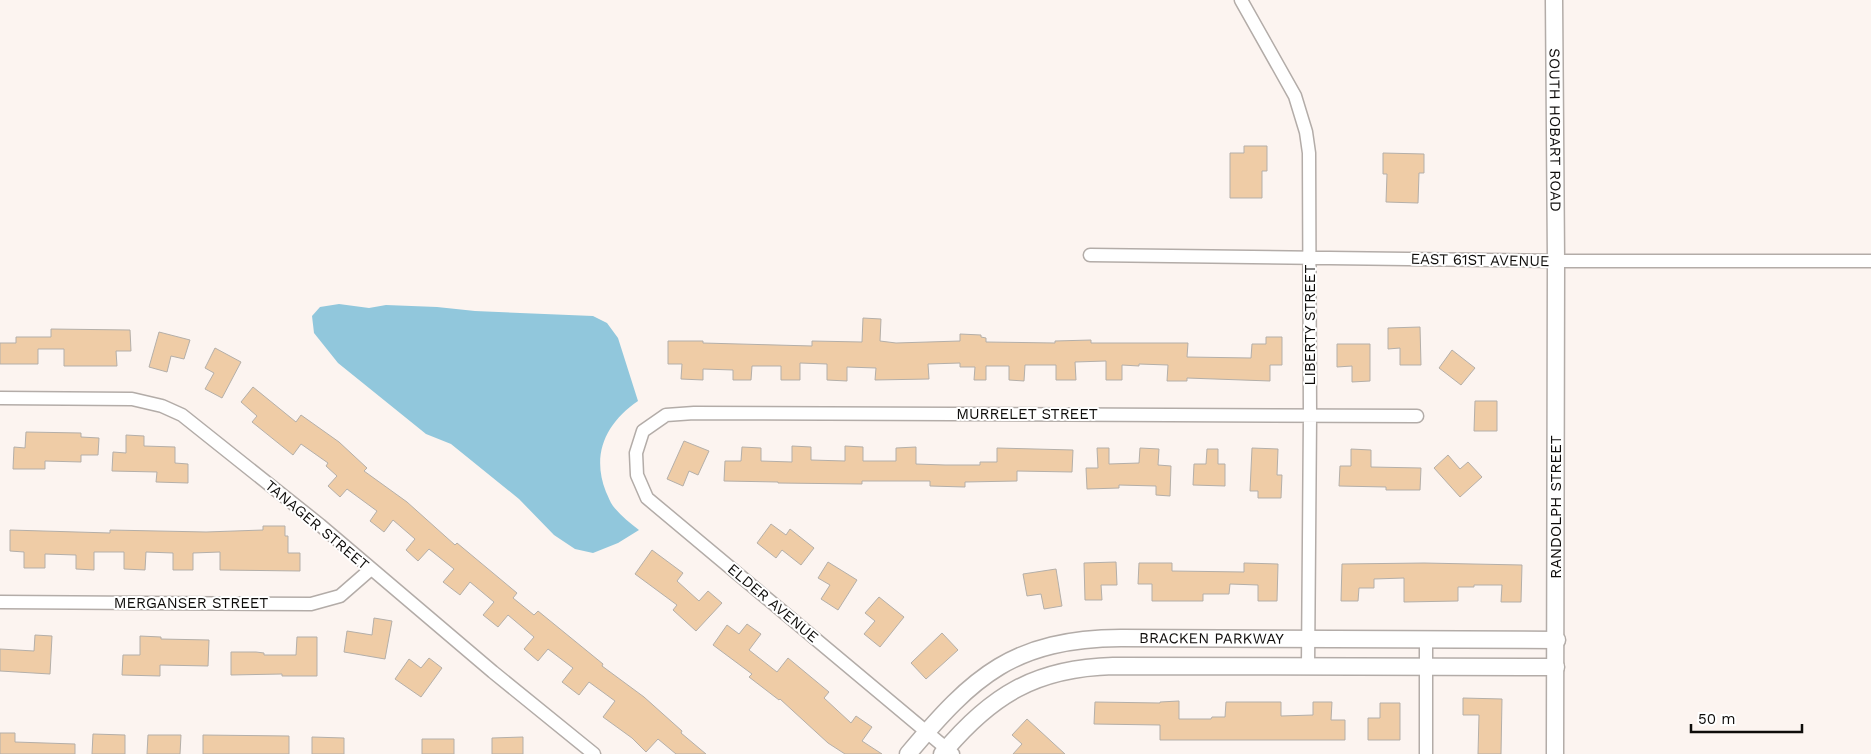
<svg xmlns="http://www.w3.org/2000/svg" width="1871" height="754" font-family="'Work Sans',sans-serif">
	<rect width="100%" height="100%" fill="#fcf4f0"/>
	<path fill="#91c7dc" d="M 339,304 L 369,308 L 386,305 L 437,307 L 475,311 L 593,316 L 607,323 L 618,338 L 638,401 C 606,423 591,454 606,492 C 608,496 610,502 613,506 C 620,515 630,523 639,530 L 618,543 L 593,553 L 575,549 L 554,535 L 519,499 L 451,444 L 426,434 L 338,363 L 314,333 L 312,316 L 320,307 Z"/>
	<path fill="#efcca6" stroke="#b4afa9" d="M 1244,146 L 1267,146 L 1267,171 L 1262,171 L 1262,198 L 1230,198 L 1230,153 L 1244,153 Z
		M 1383,153 L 1424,154 L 1424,173 L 1419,173 L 1418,203 L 1386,202 L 1387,174 L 1383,174 Z
		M 863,318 L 881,319 L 880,341 L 896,343 L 960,341 L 960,334 L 981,335 L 981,337 L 986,338 L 986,342 L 1055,343 L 1055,341 L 1091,340 L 1091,343 L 1188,343 L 1187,357 L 1251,358 L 1252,344 L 1266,344 L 1266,337 L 1282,337 L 1282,365 L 1270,365 L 1270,381 L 1187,378 L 1187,381 L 1167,381 L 1168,365 L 1139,364 L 1139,366 L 1122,365 L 1122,380 L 1106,380 L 1106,361 L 1075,362 L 1076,380 L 1056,380 L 1056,365 L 1025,365 L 1024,381 L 1009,380 L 1009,366 L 986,366 L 986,380 L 974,380 L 975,367 L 960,367 L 960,363 L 928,364 L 929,379 L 875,380 L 876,368 L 847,367 L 847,381 L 827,380 L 827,364 L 800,363 L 800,380 L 781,380 L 781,366 L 752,366 L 751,380 L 733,380 L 733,370 L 703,369 L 703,380 L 681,379 L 682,364 L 668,364 L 668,341 L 703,341 L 703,343 L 812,346 L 812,341 L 862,342 Z
		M 1420,327 L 1421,365 L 1400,365 L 1400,348 L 1388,349 L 1388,328 Z
		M 51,329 L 130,330 L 131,351 L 116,351 L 117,366 L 64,366 L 64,349 L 38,349 L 38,364 L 0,364 L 0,343 L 16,343 L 16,337 L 51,337 Z
		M 159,332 L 190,340 L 184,359 L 171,356 L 167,372 L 149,367 Z
		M 1337,344 L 1370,344 L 1370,381 L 1352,382 L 1352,366 L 1337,367 Z
		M 215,348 L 241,362 L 222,398 L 205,389 L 214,373 L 205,368 Z
		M 1452,350 L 1475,368 L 1461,385 L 1439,368 Z
		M 253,387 L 296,422 L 301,415 L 339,442 L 367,468 L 364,471 L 407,502 L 455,545 L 457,543 L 517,593 L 513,598 L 534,615 L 538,611 L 603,664 L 602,666 L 644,697 L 682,731 L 681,733 L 706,754 L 676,754 L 658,739 L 646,752 L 632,738 L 603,717 L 615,701 L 589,682 L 579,695 L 562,682 L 573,668 L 548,649 L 538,661 L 524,649 L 534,637 L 508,615 L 498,627 L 483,615 L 494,602 L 470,582 L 460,595 L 443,582 L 454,569 L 429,549 L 418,561 L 406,550 L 415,539 L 393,520 L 384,532 L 370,521 L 377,511 L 347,489 L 340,497 L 328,486 L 337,476 L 326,466 L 328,463 L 301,444 L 293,455 L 252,422 L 257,416 L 241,402 Z
		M 1475,401 L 1497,401 L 1497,431 L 1474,431 Z
		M 26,432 L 81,433 L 81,437 L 99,438 L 98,455 L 81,455 L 81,462 L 45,461 L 45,469 L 13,469 L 14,447 L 25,448 Z
		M 126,435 L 144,436 L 144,446 L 175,447 L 175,463 L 188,464 L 188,483 L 156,482 L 157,472 L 112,471 L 113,452 L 126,453 Z
		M 684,441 L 709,451 L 698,475 L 689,471 L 683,486 L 667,479 Z
		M 792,446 L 811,447 L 811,460 L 845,461 L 845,446 L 863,447 L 863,461 L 896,461 L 896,448 L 916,447 L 916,464 L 945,465 L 980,465 L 980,462 L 997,462 L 997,448 L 1073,450 L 1072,472 L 1017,471 L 1017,481 L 965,482 L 965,487 L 930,486 L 930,481 L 862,481 L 862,484 L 778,483 L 778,482 L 724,481 L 725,461 L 741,461 L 742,447 L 761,448 L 761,461 L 792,462 Z
		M 1097,448 L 1109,448 L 1109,464 L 1139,463 L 1140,448 L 1159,449 L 1158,465 L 1171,466 L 1170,496 L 1156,495 L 1156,486 L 1119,485 L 1119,488 L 1087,489 L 1086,468 L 1098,468 Z
		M 1252,448 L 1278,449 L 1277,475 L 1282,475 L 1281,498 L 1258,498 L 1258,491 L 1250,491 Z
		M 1207,449 L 1218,449 L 1218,464 L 1225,464 L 1225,486 L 1193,485 L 1194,464 L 1206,464 Z
		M 1351,449 L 1371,450 L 1371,467 L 1421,468 L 1420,490 L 1386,490 L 1386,487 L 1339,486 L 1340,466 L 1351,466 Z
		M 1448,455 L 1460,469 L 1468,462 L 1482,477 L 1460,497 L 1434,468 Z
		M 771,524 L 786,535 L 790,529 L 814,548 L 801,565 L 782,550 L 776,558 L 757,543 Z
		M 263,526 L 285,526 L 285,536 L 288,536 L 288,553 L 300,553 L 300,571 L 220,570 L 220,552 L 193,553 L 193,570 L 173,570 L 173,553 L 146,552 L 145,570 L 124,569 L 124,552 L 94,552 L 94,570 L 76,569 L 76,555 L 45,554 L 45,568 L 24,568 L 24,552 L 10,551 L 10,530 L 110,533 L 110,530 L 206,532 L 263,530 Z
		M 652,550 L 683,573 L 677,581 L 699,601 L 708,591 L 722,603 L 696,631 L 673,610 L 677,605 L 635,574 Z
		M 828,562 L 857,580 L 838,610 L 821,599 L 830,585 L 818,578 Z
		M 1116,562 L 1117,585 L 1101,585 L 1102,600 L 1085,600 L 1084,563 Z
		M 1139,563 L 1172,563 L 1172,571 L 1244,572 L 1244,563 L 1278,564 L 1277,601 L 1258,601 L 1258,585 L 1230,584 L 1229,594 L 1203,594 L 1203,601 L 1152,601 L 1152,584 L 1138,584 Z
		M 1424,563 L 1522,565 L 1521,602 L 1501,602 L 1502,585 L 1474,585 L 1474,587 L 1458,587 L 1458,601 L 1404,602 L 1404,578 L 1374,579 L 1374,588 L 1359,588 L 1358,601 L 1341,601 L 1342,564 Z
		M 1056,569 L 1062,606 L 1044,609 L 1041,594 L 1027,596 L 1023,574 Z
		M 879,597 L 904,617 L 880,647 L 864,634 L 875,621 L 865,613 Z
		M 374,618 L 392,621 L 385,659 L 344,652 L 347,631 L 372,635 Z
		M 747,624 L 761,634 L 749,650 L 777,672 L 788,658 L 829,692 L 824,698 L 851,723 L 856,716 L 872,727 L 862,741 L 882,754 L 845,754 L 828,743 L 780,699 L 779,700 L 749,677 L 752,674 L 713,645 L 727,625 L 739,634 Z
		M 942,633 L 958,650 L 926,679 L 911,663 Z
		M 35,635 L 52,636 L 50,674 L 0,671 L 0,649 L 34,651 Z
		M 140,636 L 161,637 L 161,639 L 209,640 L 208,666 L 160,665 L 160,676 L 122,675 L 123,655 L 140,655 Z
		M 297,637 L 317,637 L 317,676 L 282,676 L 282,674 L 231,675 L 231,652 L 256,652 L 264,653 L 264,655 L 296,655 Z
		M 429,658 L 442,668 L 421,697 L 395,679 L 409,659 L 421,668 Z
		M 1463,698 L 1502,699 L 1501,754 L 1478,754 L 1479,715 L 1463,715 Z
		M 1179,701 L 1179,719 L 1211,719 L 1212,717 L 1225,717 L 1226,702 L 1281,702 L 1281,716 L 1313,715 L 1313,702 L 1332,702 L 1331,720 L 1345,720 L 1345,740 L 1160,740 L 1160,725 L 1094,724 L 1095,702 L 1160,703 L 1160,702 Z
		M 1380,703 L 1400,703 L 1400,740 L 1368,740 L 1368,718 L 1380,718 Z
		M 1027,719 L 1065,754 L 1013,754 L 1022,744 L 1012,735 Z
		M 0,733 L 15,733 L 15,742 L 75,744 L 75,754 L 0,754 Z
		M 93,734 L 125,735 L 125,754 L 92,754 Z
		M 148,735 L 181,735 L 180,754 L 147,754 Z
		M 203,735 L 289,736 L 289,754 L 203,754 Z
		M 312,737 L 344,738 L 344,754 L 312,754 Z
		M 523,737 L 523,754 L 492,754 L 492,738 Z
		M 422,739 L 454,739 L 454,754 L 422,754 Z"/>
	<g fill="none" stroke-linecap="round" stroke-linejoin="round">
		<defs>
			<path id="minor" d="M 1241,0 L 1295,96 L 1306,132 L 1309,153 L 1310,416 L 1308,666
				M 1090,255 L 1556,261 L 1871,261
				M 0,398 L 132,399 L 162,406 L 182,415 L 320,525 L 493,672 L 594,754
				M 0,602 L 311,604 L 340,596 L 371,569
				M 953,754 L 647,498 L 637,475 L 636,453 L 643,431 L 666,415 L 694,413 L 1417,416
				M 1426,754 L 1426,639"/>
			<g id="tertiary">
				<path id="s1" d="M 1554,0 L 1556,261 L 1555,754"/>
				<path id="s2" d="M 908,754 C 974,675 1014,639 1121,638 L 1557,640"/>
				<path d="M 942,754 C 991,695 1036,668 1113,666 L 1556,667"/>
			</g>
		</defs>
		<use href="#minor" stroke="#b3aca8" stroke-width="15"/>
		<use href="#tertiary" stroke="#b3aca8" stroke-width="19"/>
		<use href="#minor" stroke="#fff" stroke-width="12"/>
		<use href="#tertiary" stroke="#fff" stroke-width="16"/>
	</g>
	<g text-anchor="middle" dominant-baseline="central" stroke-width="4" stroke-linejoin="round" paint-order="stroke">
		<g font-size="15" fill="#0e0c0a" stroke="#fff">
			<text stroke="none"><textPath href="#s1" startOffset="130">SOUTH HOBART ROAD</textPath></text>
			<text transform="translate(1480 260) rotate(1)">EAST 61ST AVENUE</text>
			<text transform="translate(1310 325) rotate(-90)">LIBERTY STREET</text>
			<text x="1027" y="414">MURRELET STREET</text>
			<text transform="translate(1556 507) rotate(-90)">RANDOLPH STREET</text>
			<text transform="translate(317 525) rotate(40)">TANAGER STREET</text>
			<text x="191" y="603">MERGANSER STREET</text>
			<text transform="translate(773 603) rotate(40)">ELDER AVENUE</text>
			<text stroke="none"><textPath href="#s2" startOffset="344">BRACKEN PARKWAY</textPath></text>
		</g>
	</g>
	<path d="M1691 724v8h111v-8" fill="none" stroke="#0e0c0a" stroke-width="2.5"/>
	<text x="1698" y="724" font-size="15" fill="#0e0c0a" stroke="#ffffff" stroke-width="4" paint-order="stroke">50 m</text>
</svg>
